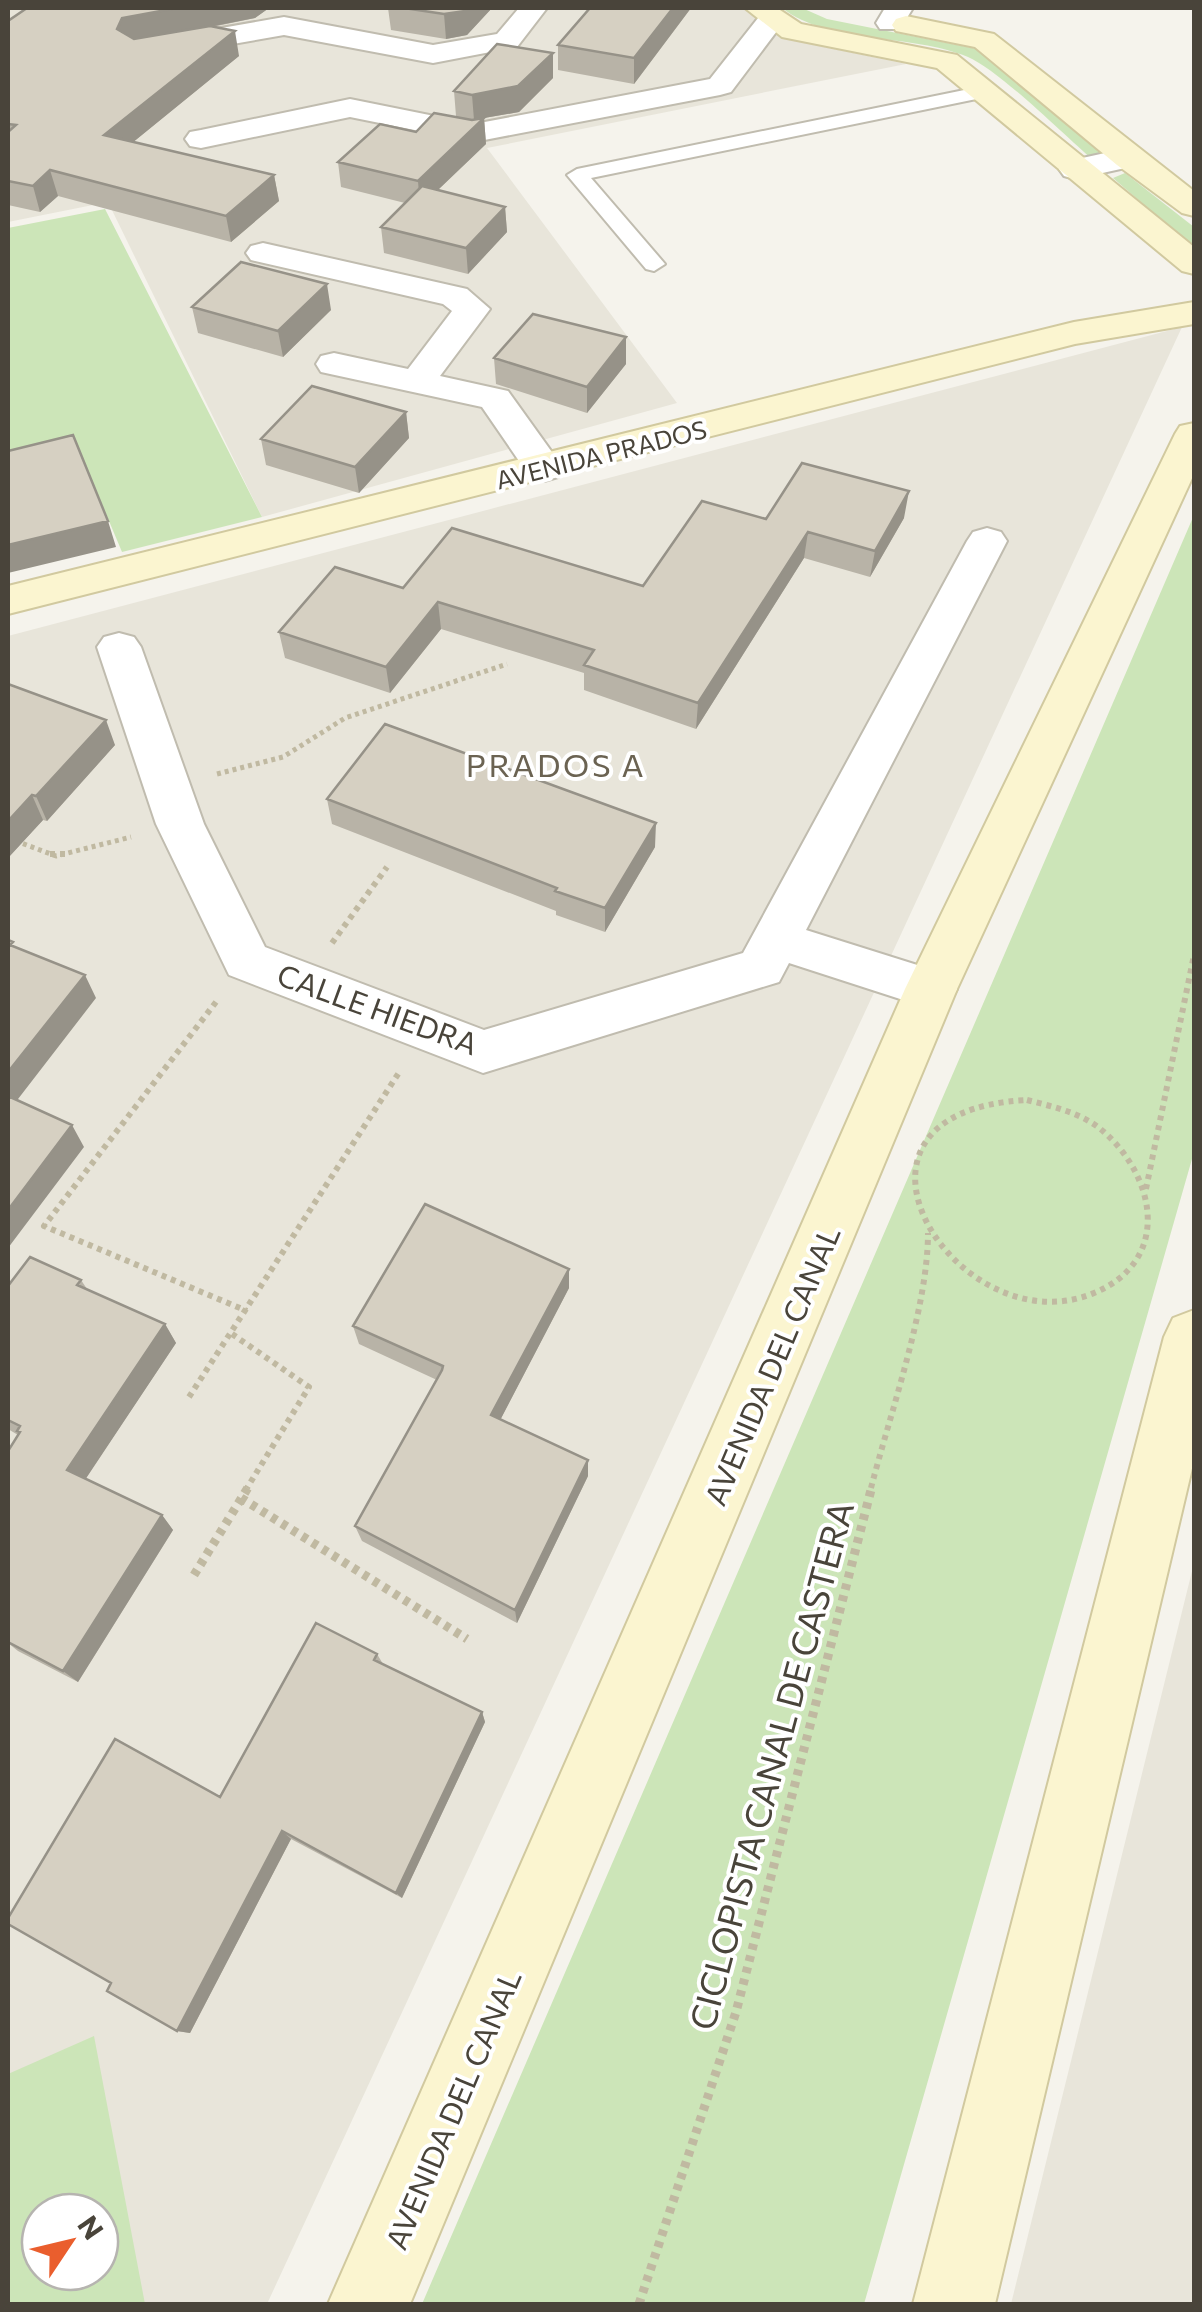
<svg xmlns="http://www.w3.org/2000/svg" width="1202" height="2312" font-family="Commissioner,sans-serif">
	<rect width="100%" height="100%" fill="#f5f3ec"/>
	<path fill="#e8e5da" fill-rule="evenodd" d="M 8,8 L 750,8 L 787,39 L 906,64 L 487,148 L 677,403 L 262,517 L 108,202 L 8,222 Z
		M 1182,327 L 267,2304 L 8,2304 L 8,636 ZM 40,2212 L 100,2212 L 100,2272 L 40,2272 Z
		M 1194,1563 L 1194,2304 L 1011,2304 Z"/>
	<path fill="#cce5b8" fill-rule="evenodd" d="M 782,8 L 802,8 L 827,19 L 977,49 L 998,61 L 1109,158 L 1094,161 C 1064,135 1000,71 968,57 C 911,33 830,45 782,8 Z
		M 1125,173 L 1194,227 L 1194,248 L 1113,178 Z
		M 105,209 L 262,517 L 122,552 L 83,459 L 8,477 L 8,228 Z
		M 1194,515 L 1194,1152 L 864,2304 L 422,2304 Z
		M 94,2036 L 145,2304 L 8,2304 L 8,2074 ZM 100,2212 L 100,2272 L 40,2272 L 40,2212 Z"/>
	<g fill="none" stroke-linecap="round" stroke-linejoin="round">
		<defs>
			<path id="service" d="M 984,86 L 994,92 L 991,96 L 591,178 L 665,264 L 654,271 L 646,269 L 567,175 L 577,169 Z"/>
			<path id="minor" d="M 519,8 L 547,8 L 517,47 L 433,63 L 284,35 L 164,56 L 154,53 L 149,47 L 154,41 L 164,38 L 284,17 L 433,45 L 497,34 Z
				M 885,8 L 913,8 L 900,29 L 880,29 L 876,23 Z
				M 772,10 L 782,13 L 786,19 L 731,92 L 720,95 L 474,142 L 350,117 L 201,148 L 190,146 L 185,139 L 190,132 L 201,130 L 350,99 L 474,124 L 710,79 L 762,13 Z
				M 263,243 L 467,289 L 490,309 L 440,376 L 508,391 L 564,469 L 558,477 L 544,481 L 530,477 L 482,407 L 321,372 L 316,364 L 321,356 L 334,353 L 408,369 L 452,311 L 443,304 L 251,260 L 246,253 L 251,246 Z
				M 987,528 L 1001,532 L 1007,541 L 806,930 L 949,975 L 957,989 L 949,1003 L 931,1009 L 789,963 L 779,982 L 483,1073 L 229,975 L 156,824 L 97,647 L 104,637 L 119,633 L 134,637 L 141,647 L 204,824 L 265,947 L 484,1030 L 743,953 L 967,541 L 973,532 Z"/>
			<path id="tertiary" d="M 1128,148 L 1139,151 L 1144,158 L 1139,165 L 1075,179 L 1064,176 L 1059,169 L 1064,162 Z"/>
			<path id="secondary" d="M 745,8 L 777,8 L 801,24 L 957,55 L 1194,247 L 1194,274 L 1182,271 L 937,68 L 782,37 Z
				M 906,16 L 994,34 L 1194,191 L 1194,216 L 1182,213 L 1117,165 L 975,47 L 896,31 L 892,25 L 896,19 Z
				M 1194,302 L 1194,324 L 1075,344 L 8,614 L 8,586 L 1074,322 Z
				M 1194,423 L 1194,474 L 957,989 L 410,2304 L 328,2304 L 905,989 L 1175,434 L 1180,426 Z
				M 1194,1310 L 1194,1460 L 995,2304 L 913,2304 L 1164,1337 L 1173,1318 Z"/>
		</defs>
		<use href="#service" stroke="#c0bcaf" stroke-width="4"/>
		<use href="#minor" stroke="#c0bcaf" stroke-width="4"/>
		<use href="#tertiary" stroke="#c0bcaf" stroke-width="4"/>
		<use href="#secondary" stroke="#d1c99f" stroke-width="4"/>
		<path stroke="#c0b9a1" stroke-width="5" stroke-dasharray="4 4" stroke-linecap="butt" d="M 217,774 L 283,757 L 345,718 L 507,664
			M 8,838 L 56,856 L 131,837"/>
		<path stroke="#c0b9a1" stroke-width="6" stroke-dasharray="5 5" stroke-linecap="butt" d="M 50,854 L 65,854
			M 332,943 L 387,867
			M 216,1002 L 44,1226 L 247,1311
			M 1027,1100 C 1054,1107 1083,1113 1104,1132 C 1157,1179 1171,1261 1094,1293 C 958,1350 806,1111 1027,1100 Z
			M 1146,1189 L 1194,955
			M 232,1334 L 309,1387 L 247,1488
			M 189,1397 L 400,1071
			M 871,1488 C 890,1414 928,1307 928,1233"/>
		<path stroke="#c0b9a1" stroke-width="9" stroke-dasharray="6 6" stroke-linecap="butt" d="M 241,1498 L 467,1639
			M 194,1575 L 249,1486
			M 639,2304 L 736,2012 L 872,1486"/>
		<use href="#service" fill="#fff" fill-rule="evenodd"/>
		<use href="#minor" fill="#fff" fill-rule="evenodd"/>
		<use href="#tertiary" fill="#fff" fill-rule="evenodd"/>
		<use href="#secondary" fill="#fbf5d0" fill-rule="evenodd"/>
	</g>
	<path fill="#b8b3a7" d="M 27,8 L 269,8 L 255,18 L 212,27 L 239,56 L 133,142 L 274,175 L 279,201 L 231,242 L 58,196 L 40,212 L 8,205 L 8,21 Z
		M 388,8 L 492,8 L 467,35 L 446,39 L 391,30 Z
		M 691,8 L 634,84 L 558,70 L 558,45 Z
		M 553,78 L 519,112 L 484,118 L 486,144 L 438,190 L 505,207 L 507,232 L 468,274 L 384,253 L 381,227 L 405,203 L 341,187 L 338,162 L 456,116 L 454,91 Z
		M 192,307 L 331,310 L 283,357 L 198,333 Z
		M 494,358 L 626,364 L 587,413 L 496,384 Z
		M 406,412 L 409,438 L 359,493 L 266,465 L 261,439 Z
		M 904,518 L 870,577 L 804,558 L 696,729 L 584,690 L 584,673 L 441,629 L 390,693 L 285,658 L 279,632 L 403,588 L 643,586 L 766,519 Z
		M 8,684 L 115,745 L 47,821 L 43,820 L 8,858 Z
		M 327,799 L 655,847 L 605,932 L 556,915 L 556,911 L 332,824 Z
		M 569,1269 L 569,1288 L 500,1420 L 588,1460 L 588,1476 L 517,1623 L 362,1541 L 355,1526 L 437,1380 L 359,1344 L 353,1326 Z
		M 81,1280 L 87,1289 L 165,1324 L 176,1343 L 85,1479 L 162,1515 L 173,1530 L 78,1682 L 18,1651 L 8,1643 L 8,1450 L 18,1435 L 8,1429 L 8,1286 Z
		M 377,1654 L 383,1664 L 482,1712 L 485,1722 L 402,1898 L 291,1839 L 190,2033 L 177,2031 L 220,1797 Z"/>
	<path fill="#969288" d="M 177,8 L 269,8 L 255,18 L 128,43 L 117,29 L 122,18 Z
		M 468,8 L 492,8 L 467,35 L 446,39 L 444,14 Z
		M 673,8 L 691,8 L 634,84 L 634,58 Z
		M 235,31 L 239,56 L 110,161 L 104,135 Z
		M 553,53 L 553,78 L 519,112 L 484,118 L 486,144 L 420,207 L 418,181 L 474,120 L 472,95 Z
		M 50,170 L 58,196 L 40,212 L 33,186 Z
		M 274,175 L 279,201 L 231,242 L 226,216 Z
		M 505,207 L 507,232 L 468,274 L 466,248 Z
		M 327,284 L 331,310 L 283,357 L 278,331 Z
		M 626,337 L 626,364 L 587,413 L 587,387 Z
		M 406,412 L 409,438 L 359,493 L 355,467 Z
		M 909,491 L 904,518 L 870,577 L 875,551 Z
		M 108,521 L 116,547 L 8,573 L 8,545 Z
		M 808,532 L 804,558 L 696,729 L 698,703 Z
		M 438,602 L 441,629 L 390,693 L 386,667 Z
		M 106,720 L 115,745 L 47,821 L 36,796 Z
		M 32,795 L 43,820 L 8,858 L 8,821 Z
		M 656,823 L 655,847 L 605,932 L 605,908 Z
		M 85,975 L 96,998 L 8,1112 L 8,1072 Z
		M 72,1125 L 84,1147 L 8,1248 L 8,1210 Z
		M 569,1269 L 569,1288 L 494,1432 L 491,1415 Z
		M 165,1324 L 176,1343 L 81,1486 L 67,1470 Z
		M 588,1460 L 588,1476 L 517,1623 L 515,1610 Z
		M 162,1515 L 173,1530 L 78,1682 L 63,1671 Z
		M 482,1712 L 485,1722 L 402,1898 L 396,1893 Z
		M 282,1831 L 291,1839 L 190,2033 L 177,2031 Z"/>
	<path fill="#d6d0c2" stroke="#969288" stroke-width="2.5" d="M 27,8 L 177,8 L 122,18 L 117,29 L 134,39 L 210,26 L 235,31 L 104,135 L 274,175 L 226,216 L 50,170 L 33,186 L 8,181 L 8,132 L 16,125 L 8,124 L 8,21 Z
		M 404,8 L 468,8 L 465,11 L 444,14 Z
		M 590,8 L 673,8 L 634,58 L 558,45 Z
		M 497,44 L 553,53 L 518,86 L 472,95 L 454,91 Z
		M 434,113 L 472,120 L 484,118 L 418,181 L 338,162 L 380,124 L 416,132 Z
		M 422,186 L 505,207 L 466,248 L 381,227 Z
		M 241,262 L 327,284 L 278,331 L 192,307 Z
		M 533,314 L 626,337 L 587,387 L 494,358 Z
		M 312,386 L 406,412 L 355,467 L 261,439 Z
		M 73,435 L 108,521 L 8,545 L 8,451 Z
		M 802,463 L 909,491 L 875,551 L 808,532 L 698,703 L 584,665 L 594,650 L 438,602 L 386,667 L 279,632 L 335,567 L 403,588 L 452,528 L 643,586 L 702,501 L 766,519 Z
		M 8,684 L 106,720 L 36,796 L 32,795 L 8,821 Z
		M 385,724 L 656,823 L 605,908 L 555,891 L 557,888 L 327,799 Z
		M 8,940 L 13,942 L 10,945 L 85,975 L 8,1072 Z
		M 8,1096 L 72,1125 L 8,1210 Z
		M 425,1204 L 569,1269 L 491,1415 L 588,1460 L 515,1610 L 355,1526 L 442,1370 L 443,1366 L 353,1326 Z
		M 30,1257 L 81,1280 L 77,1285 L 165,1324 L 67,1470 L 162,1515 L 63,1671 L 8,1642 L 8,1451 L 20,1432 L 17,1431 L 20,1426 L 8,1420 L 8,1286 Z
		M 316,1623 L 377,1654 L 374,1660 L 482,1712 L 396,1893 L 282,1831 L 177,2031 L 107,1991 L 111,1983 L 8,1924 L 8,1918 L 115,1739 L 220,1797 Z"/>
	<g text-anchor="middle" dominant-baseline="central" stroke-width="8" stroke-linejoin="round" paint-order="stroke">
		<g font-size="25" fill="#49443a" stroke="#fff">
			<text transform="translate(601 454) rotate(-14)">AVENIDA PRADOS</text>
		</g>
		<g font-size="30" fill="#49443a" stroke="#fff">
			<text transform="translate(378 1008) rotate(20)">CALLE HIEDRA</text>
			<text transform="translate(771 1365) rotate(-67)">AVENIDA DEL CANAL</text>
			<text transform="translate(452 2109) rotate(-67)">AVENIDA DEL CANAL</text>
		</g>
		<g font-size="32" letter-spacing="2.5" fill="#6b6352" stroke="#fff">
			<text x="556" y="764">PRADOS A</text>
		</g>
		<g font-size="35" fill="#49443a" stroke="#fff">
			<text transform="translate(770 1765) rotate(-75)">CICLOPISTA CANAL DE CASTERA</text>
		</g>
	</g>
	<rect width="1202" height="2312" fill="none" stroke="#49443a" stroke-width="20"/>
	<g transform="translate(70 2242) rotate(55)"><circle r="48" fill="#ffffff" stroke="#b6b4b0" stroke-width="2.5"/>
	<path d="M0-8L18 38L0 25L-18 38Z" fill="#ea5e2d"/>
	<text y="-15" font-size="28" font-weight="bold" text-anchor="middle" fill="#49443a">N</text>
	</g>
</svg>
